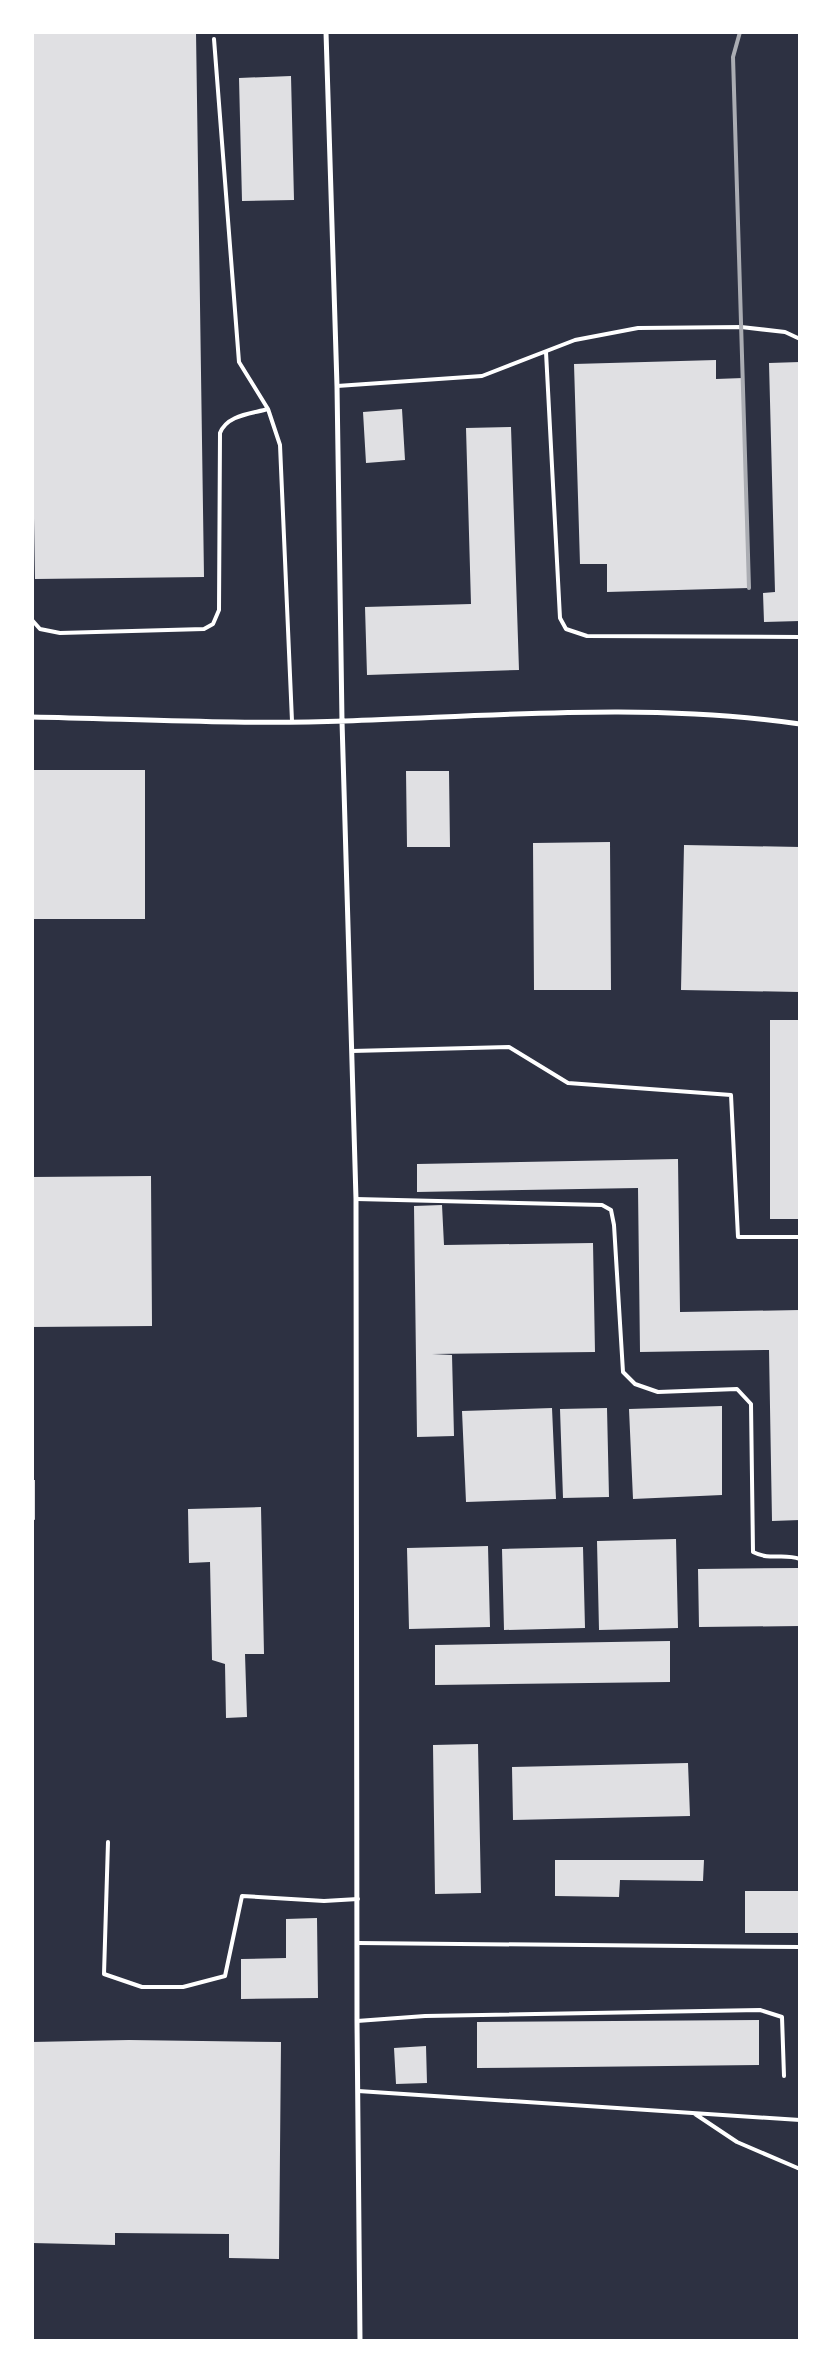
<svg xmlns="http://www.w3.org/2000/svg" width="832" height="2373" font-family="'DM Sans',sans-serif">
	<rect width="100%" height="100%" fill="#2d3142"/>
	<path fill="#e0e0e3" d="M 32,32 L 196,32 L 204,577 L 35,579 L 32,397 Z
		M 291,76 L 294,200 L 242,201 L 239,78 Z
		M 716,360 L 716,379 L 743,378 L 749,588 L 607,592 L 607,564 L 580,564 L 574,364 Z
		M 800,362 L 800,621 L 764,622 L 763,593 L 775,592 L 769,363 Z
		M 402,409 L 405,460 L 366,463 L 363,412 Z
		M 511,427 L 519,670 L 367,675 L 365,607 L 471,604 L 466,428 Z
		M 32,770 L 145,770 L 145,919 L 32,919 Z
		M 406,771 L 449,771 L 450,847 L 407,847 Z
		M 610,842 L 611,990 L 534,990 L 533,843 Z
		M 684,845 L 800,847 L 800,992 L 681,990 Z
		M 770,1020 L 800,1020 L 800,1219 L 770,1219 Z
		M 678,1159 L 680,1312 L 800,1310 L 800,1520 L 772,1521 L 769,1350 L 640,1352 L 638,1188 L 417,1192 L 417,1164 Z
		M 151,1176 L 152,1326 L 32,1327 L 32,1177 Z
		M 442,1205 L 444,1245 L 593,1243 L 595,1352 L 432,1354 L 452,1355 L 454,1436 L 417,1437 L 414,1206 Z
		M 722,1406 L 722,1495 L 633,1499 L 629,1409 Z
		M 552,1408 L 556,1499 L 466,1502 L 462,1411 Z
		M 607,1408 L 609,1497 L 563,1498 L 560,1409 Z
		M 32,1480 L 35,1480 L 35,1520 L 32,1519 Z
		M 261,1507 L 264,1654 L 245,1654 L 247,1717 L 226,1718 L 225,1664 L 212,1660 L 210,1562 L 189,1563 L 188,1509 Z
		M 676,1539 L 678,1628 L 599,1630 L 597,1541 Z
		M 488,1546 L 490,1627 L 409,1629 L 407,1548 Z
		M 583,1547 L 585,1628 L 504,1630 L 502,1549 Z
		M 800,1568 L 800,1626 L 699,1627 L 698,1569 Z
		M 670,1641 L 670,1682 L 435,1685 L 435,1645 Z
		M 478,1744 L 481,1893 L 435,1894 L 433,1745 Z
		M 688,1763 L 690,1816 L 513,1820 L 512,1767 Z
		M 555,1860 L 704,1860 L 703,1881 L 620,1880 L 619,1897 L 555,1896 Z
		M 745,1891 L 800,1891 L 800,1933 L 745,1933 Z
		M 317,1918 L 318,1998 L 241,1999 L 241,1959 L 286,1958 L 286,1919 Z
		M 759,2020 L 759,2065 L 477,2068 L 477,2022 Z
		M 129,2040 L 281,2042 L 279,2259 L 229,2258 L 229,2234 L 115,2233 L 115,2245 L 32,2243 L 32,2042 Z
		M 426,2046 L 427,2083 L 396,2084 L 394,2048 Z"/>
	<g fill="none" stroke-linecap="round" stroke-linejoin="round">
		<path stroke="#fff" stroke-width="4" d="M 214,39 L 239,362 L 268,409 L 280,445 L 292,721
			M 546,352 L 560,618 L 566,629 L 587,636 L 800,637
			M 337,386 L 482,376 L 575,340 L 638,328 L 741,327 L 785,332 L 800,339
			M 32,620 L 40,629 L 60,633 L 204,629 L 213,624 L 219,610 L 220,433 C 227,415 250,414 268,409
			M 352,1051 L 509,1047 L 568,1083 L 731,1095 L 738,1237 L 800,1237
			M 356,1199 L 602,1205 L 611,1210 L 614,1225 L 623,1372 L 635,1384 L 658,1392 L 737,1389 L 751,1404 L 753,1552 C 771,1561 782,1553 800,1559
			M 108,1842 L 104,1974 L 142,1987 L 183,1987 L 225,1976 L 242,1896 L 324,1901 L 358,1899
			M 358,1943 L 800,1947
			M 357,2021 L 425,2016 L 760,2010 L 782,2017 L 784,2076
			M 358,2091 L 800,2120
			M 695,2114 L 737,2142 L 800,2169"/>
		<path stroke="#fff" stroke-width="5" d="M 326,32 L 337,386 L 342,721 L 356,1199 L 357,2021 L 360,2340
			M 32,717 C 136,719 241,725 345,721 C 496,716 650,702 800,724"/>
		<path stroke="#abadb3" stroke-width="4" d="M 740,32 L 733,57 L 749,588"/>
	</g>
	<rect width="832" height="2373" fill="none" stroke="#ffffff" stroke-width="68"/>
</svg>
